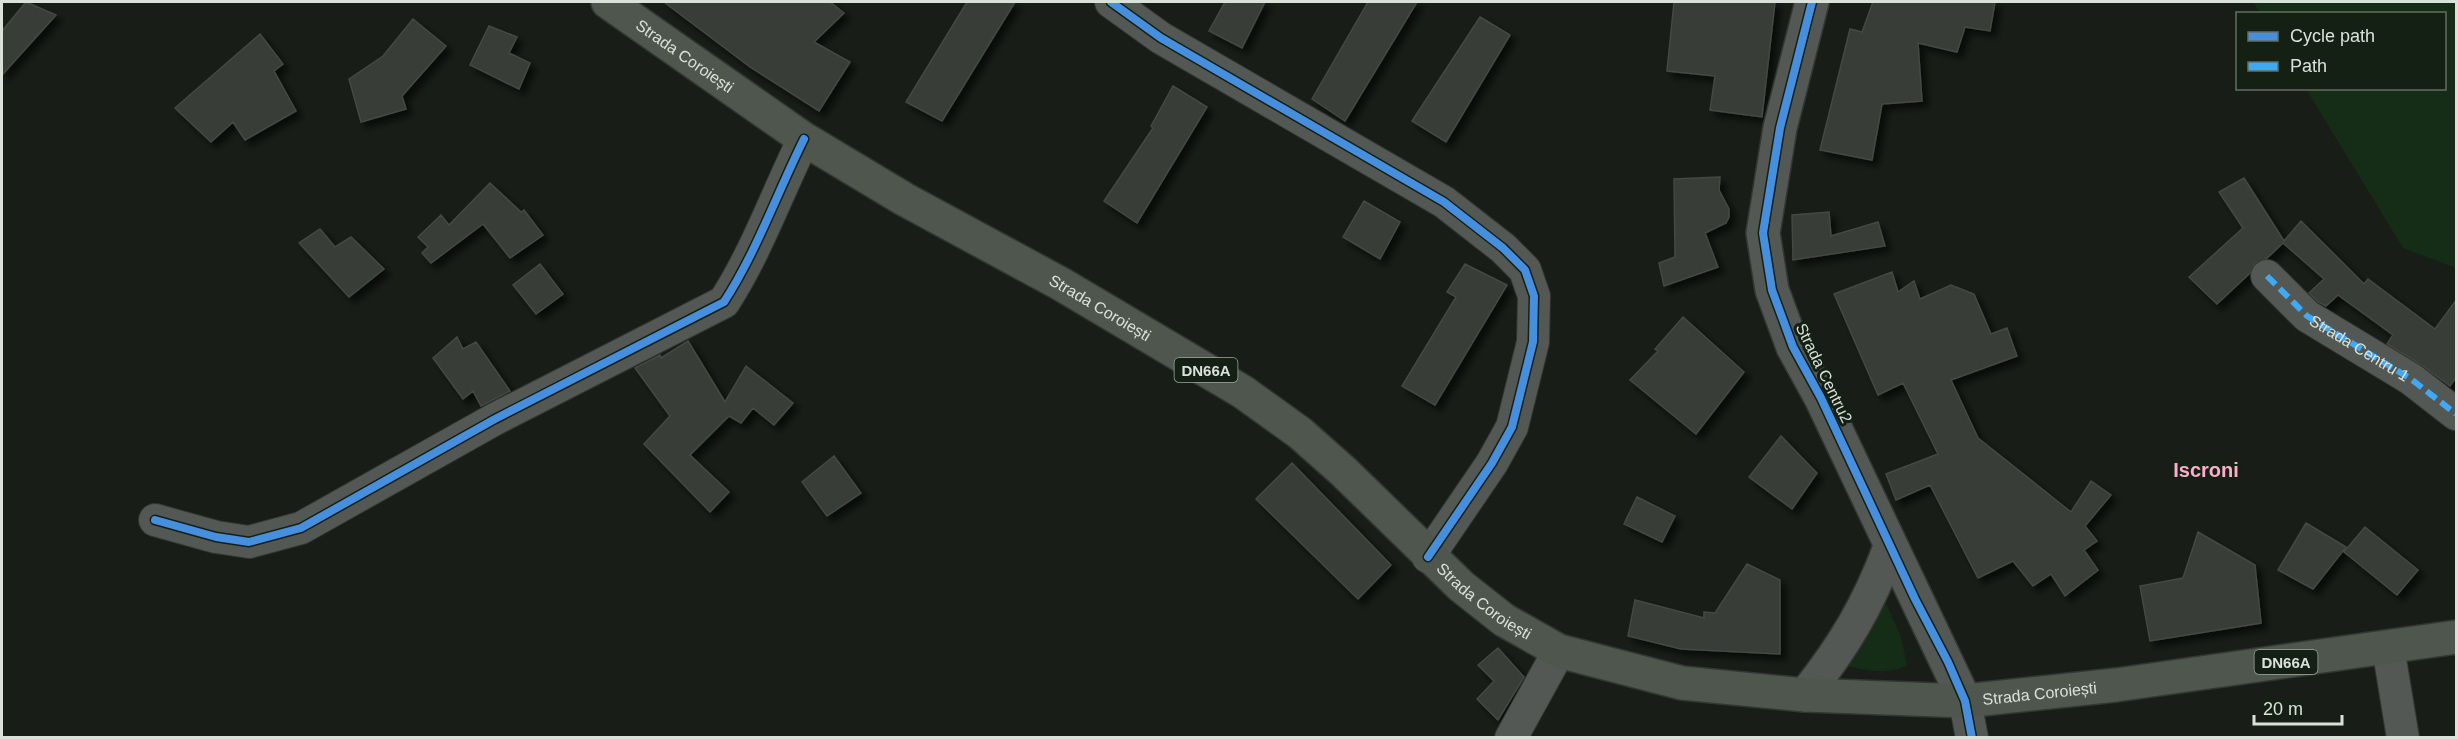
<svg xmlns="http://www.w3.org/2000/svg" width="2458" height="739" font-family="Helvetica,sans-serif">
	<defs>
		<filter id="shadow"><feDropShadow dx="5.5" dy="5.5" stdDeviation="3" flood-color="#0009"/></filter>
	</defs>
	<rect width="100%" height="100%" fill="#181d18"/>
	<path fill="#152d16" d="M 2253,2 L 2456,2 L 2456,268 L 2403,248 L 2306,89 L 2444,88 L 2444,14 L 2260,13 Z
		M 1884,599 L 1901,637 L 1907,665 C 1889,676 1860,670 1841,664 Z"/>
	<path fill="#373c37" stroke="#444944" stroke-width="1.5" filter="url(#shadow)" d="M 26,2 L 56,15 L 2,75 L 2,31 Z
		M 664,2 L 830,2 L 844,13 L 814,42 L 850,62 L 819,111 L 750,67 Z
		M 967,2 L 1015,2 L 942,121 L 906,102 Z
		M 1225,2 L 1265,2 L 1242,48 L 1209,31 Z
		M 1368,2 L 1417,2 L 1345,121 L 1312,99 Z
		M 1674,2 L 1775,2 L 1762,117 L 1710,110 L 1715,76 L 1667,71 Z
		M 1873,2 L 1995,2 L 1990,31 L 1965,27 L 1957,52 L 1918,43 L 1922,101 L 1882,104 L 1872,160 L 1820,150 L 1850,29 L 1862,32 Z
		M 1480,17 L 1510,35 L 1446,142 L 1412,121 Z
		M 413,19 L 446,46 L 402,96 L 406,109 L 361,122 L 349,79 L 383,56 Z
		M 489,26 L 517,37 L 509,53 L 530,63 L 519,89 L 470,65 Z
		M 260,34 L 283,64 L 274,71 L 296,111 L 245,140 L 233,122 L 211,142 L 175,108 Z
		M 1173,86 L 1207,107 L 1137,223 L 1104,201 L 1153,128 L 1151,126 Z
		M 1720,177 L 1719,190 L 1729,209 L 1729,217 L 1726,223 L 1705,233 L 1718,267 L 1664,286 L 1659,263 L 1675,257 L 1674,179 Z
		M 2244,178 L 2284,241 L 2301,221 L 2364,284 L 2368,279 L 2435,329 L 2457,299 L 2457,376 L 2450,386 L 2420,364 L 2387,344 L 2393,335 L 2338,295 L 2326,306 L 2318,302 L 2309,293 L 2324,279 L 2283,243 L 2266,259 L 2255,263 L 2250,273 L 2217,304 L 2189,277 L 2243,228 L 2219,192 Z
		M 490,183 L 521,212 L 524,210 L 543,235 L 510,258 L 483,224 L 431,263 L 422,253 L 428,247 L 418,237 L 441,215 L 449,225 Z
		M 1364,201 L 1400,222 L 1380,259 L 1343,237 Z
		M 1829,212 L 1831,236 L 1878,222 L 1885,246 L 1793,260 L 1792,215 Z
		M 320,229 L 335,247 L 351,237 L 384,269 L 349,297 L 299,243 Z
		M 540,264 L 563,294 L 536,314 L 513,285 Z
		M 1465,264 L 1507,285 L 1435,405 L 1402,386 L 1456,297 L 1447,292 Z
		M 1892,272 L 1898,292 L 1914,281 L 1920,299 L 1951,285 L 1974,294 L 1991,334 L 2007,328 L 2017,356 L 1951,380 L 1978,438 L 2071,512 L 2091,481 L 2111,495 L 2085,526 L 2097,541 L 2084,550 L 2098,570 L 2065,596 L 2051,574 L 2033,586 L 2013,561 L 1978,578 L 1930,485 L 1896,500 L 1886,474 L 1938,454 L 1903,383 L 1878,395 L 1834,294 Z
		M 1683,317 L 1744,372 L 1696,434 L 1630,380 L 1658,351 L 1655,349 Z
		M 457,337 L 463,349 L 476,342 L 510,391 L 481,406 L 473,391 L 463,399 L 433,358 Z
		M 688,341 L 725,402 L 746,366 L 793,403 L 774,425 L 753,408 L 741,423 L 729,416 L 690,455 L 729,492 L 710,512 L 644,444 L 670,416 L 635,368 L 660,355 L 661,358 Z
		M 1781,436 L 1817,473 L 1792,509 L 1749,477 Z
		M 834,456 L 861,493 L 827,516 L 802,482 Z
		M 1292,463 L 1391,565 L 1358,599 L 1256,499 Z
		M 1637,497 L 1675,516 L 1662,542 L 1624,524 Z
		M 2306,523 L 2346,547 L 2313,589 L 2278,570 Z
		M 2365,527 L 2418,570 L 2397,595 L 2344,552 Z
		M 2198,532 L 2255,565 L 2261,623 L 2150,641 L 2140,586 L 2183,578 Z
		M 1747,564 L 1780,580 L 1780,654 L 1681,649 L 1628,636 L 1635,600 L 1704,618 L 1704,612 L 1715,613 Z
		M 1498,648 L 1524,677 L 1498,720 L 1477,699 L 1494,681 L 1478,665 Z"/>
	<g fill="none" stroke-linecap="round" stroke-linejoin="round">
		<defs>
			<g id="minor">
				<path d="M 1111,2 L 1161,38 L 1444,202 L 1503,248 L 1525,270 L 1534,296 L 1533,342 L 1512,427 L 1492,463 L 1428,557"/>
				<path id="s1" d="M 2267,276 L 2307,316 L 2411,379 L 2456,414"/>
				<path d="M 155,520 L 216,537 L 249,542 L 301,528 L 495,419 L 724,302 C 757,251 777,193 804,139"/>
				<path d="M 2388,647 L 2403,738"/>
				<path d="M 1965,701 L 1972,738"/>
				<path d="M 1511,738 L 1559,651"/>
			</g>
			<path id="tertiary" d="M 1812,2 L 1780,128 L 1763,233 L 1772,290 L 1793,347 L 1821,398 L 1965,701
				M 1805,695 C 1844,646 1868,606 1890,547"/>
			<g id="primary">
				<path id="s2" d="M 608,2 L 804,139 L 904,199 L 1061,284 L 1243,392 L 1300,433 L 1344,472 L 1461,586 L 1504,620 L 1559,651 L 1682,683 L 1805,695 L 1965,701 L 2116,685 L 2456,637"/>
			</g>
		</defs>
		<use href="#minor" stroke="#333633" stroke-width="34"/>
		<use href="#tertiary" stroke="#333633" stroke-width="36"/>
		<use href="#primary" stroke="#333633" stroke-width="36"/>
		<use href="#minor" stroke="#545854" stroke-width="32"/>
		<use href="#tertiary" stroke="#545854" stroke-width="33"/>
		<use href="#primary" stroke="#4e564e" stroke-width="33"/>
		<path stroke="#3fa9f5" stroke-width="6" stroke-dasharray="12 6" stroke-linecap="butt" d="M 2267,276 L 2307,316 L 2411,379 L 2456,414"/>
		<defs>
			<path id="cycleway" d="M 1111,2 L 1161,38 L 1444,202 L 1503,248 L 1525,270 L 1534,296 L 1533,342 L 1512,427 L 1492,463 L 1428,557
				M 1812,2 L 1780,128 L 1763,233 L 1772,290 L 1793,347 L 1821,398 L 1915,599 L 1948,662 L 1965,701 L 1972,738
				M 155,520 L 216,537 L 249,542 L 301,528 L 495,419 L 724,302 C 757,251 777,193 804,139"/>
		</defs>
		<use href="#cycleway" stroke="#152015" stroke-width="11"/>
		<use href="#cycleway" stroke="#468fdf" stroke-width="8"/>
	</g>
	<g text-anchor="middle" dominant-baseline="central" stroke-width="6" stroke-linejoin="round" paint-order="stroke">
		<g fill="#152015" stroke="#9ea79e" stroke-width="1.5">
			<rect x="1174.5" y="358" width="63" height="24" rx="4.5"/>
			<rect x="2254.5" y="650" width="63" height="24" rx="4.5"/>
		</g>
		<g font-size="15" font-weight="bold" fill="#d9e1d9">
			<text x="1206" y="370">DN66A</text>
			<text x="2286" y="662">DN66A</text>
		</g>
		<g font-size="16" fill="#d9e1d9" stroke="#152015">
			<text stroke="none"><textPath href="#s2" startOffset="94">Strada Coroiești</textPath></text>
			<text stroke="none"><textPath href="#s2" startOffset="580">Strada Coroiești</textPath></text>
			<text stroke="none"><textPath href="#s1" startOffset="118">Strada Centru 1</textPath></text>
			<text transform="translate(1824 373) rotate(64)">Strada Centru2</text>
			<text stroke="none"><textPath href="#s2" startOffset="1066">Strada Coroiești</textPath></text>
			<text stroke="none"><textPath href="#s2" startOffset="1642">Strada Coroiești</textPath></text>
		</g>
		<g font-size="20" font-weight="bold" fill="#fdadcc" stroke="#152015">
			<text x="2206" y="470">Iscroni</text>
		</g>
	</g>
	<rect width="2458" height="739" fill="none" stroke="#d9e1d9" stroke-width="6"/>
	<rect x="2236" y="12" width="210" height="78" fill="#152015" stroke="#636d63" stroke-width="1.5"/>
	<rect x="2248" y="32" width="30" height="9" fill="#468fdf" stroke="#636d63" stroke-width="1.5"/>
	<text x="2290" y="42" font-size="18" fill="#d9e1d9">Cycle path</text>
	<rect x="2248" y="62" width="30" height="9" fill="#3fa9f5" stroke="#636d63" stroke-width="1.5"/>
	<text x="2290" y="72" font-size="18" fill="#d9e1d9">Path</text>
	<path d="M2254 715v9h88v-9" fill="none" stroke="#d9e1d9" stroke-width="3"/>
	<text x="2263" y="715" font-size="18" fill="#d9e1d9" stroke="#152015" stroke-width="4.5" paint-order="stroke">20 m</text>
</svg>
